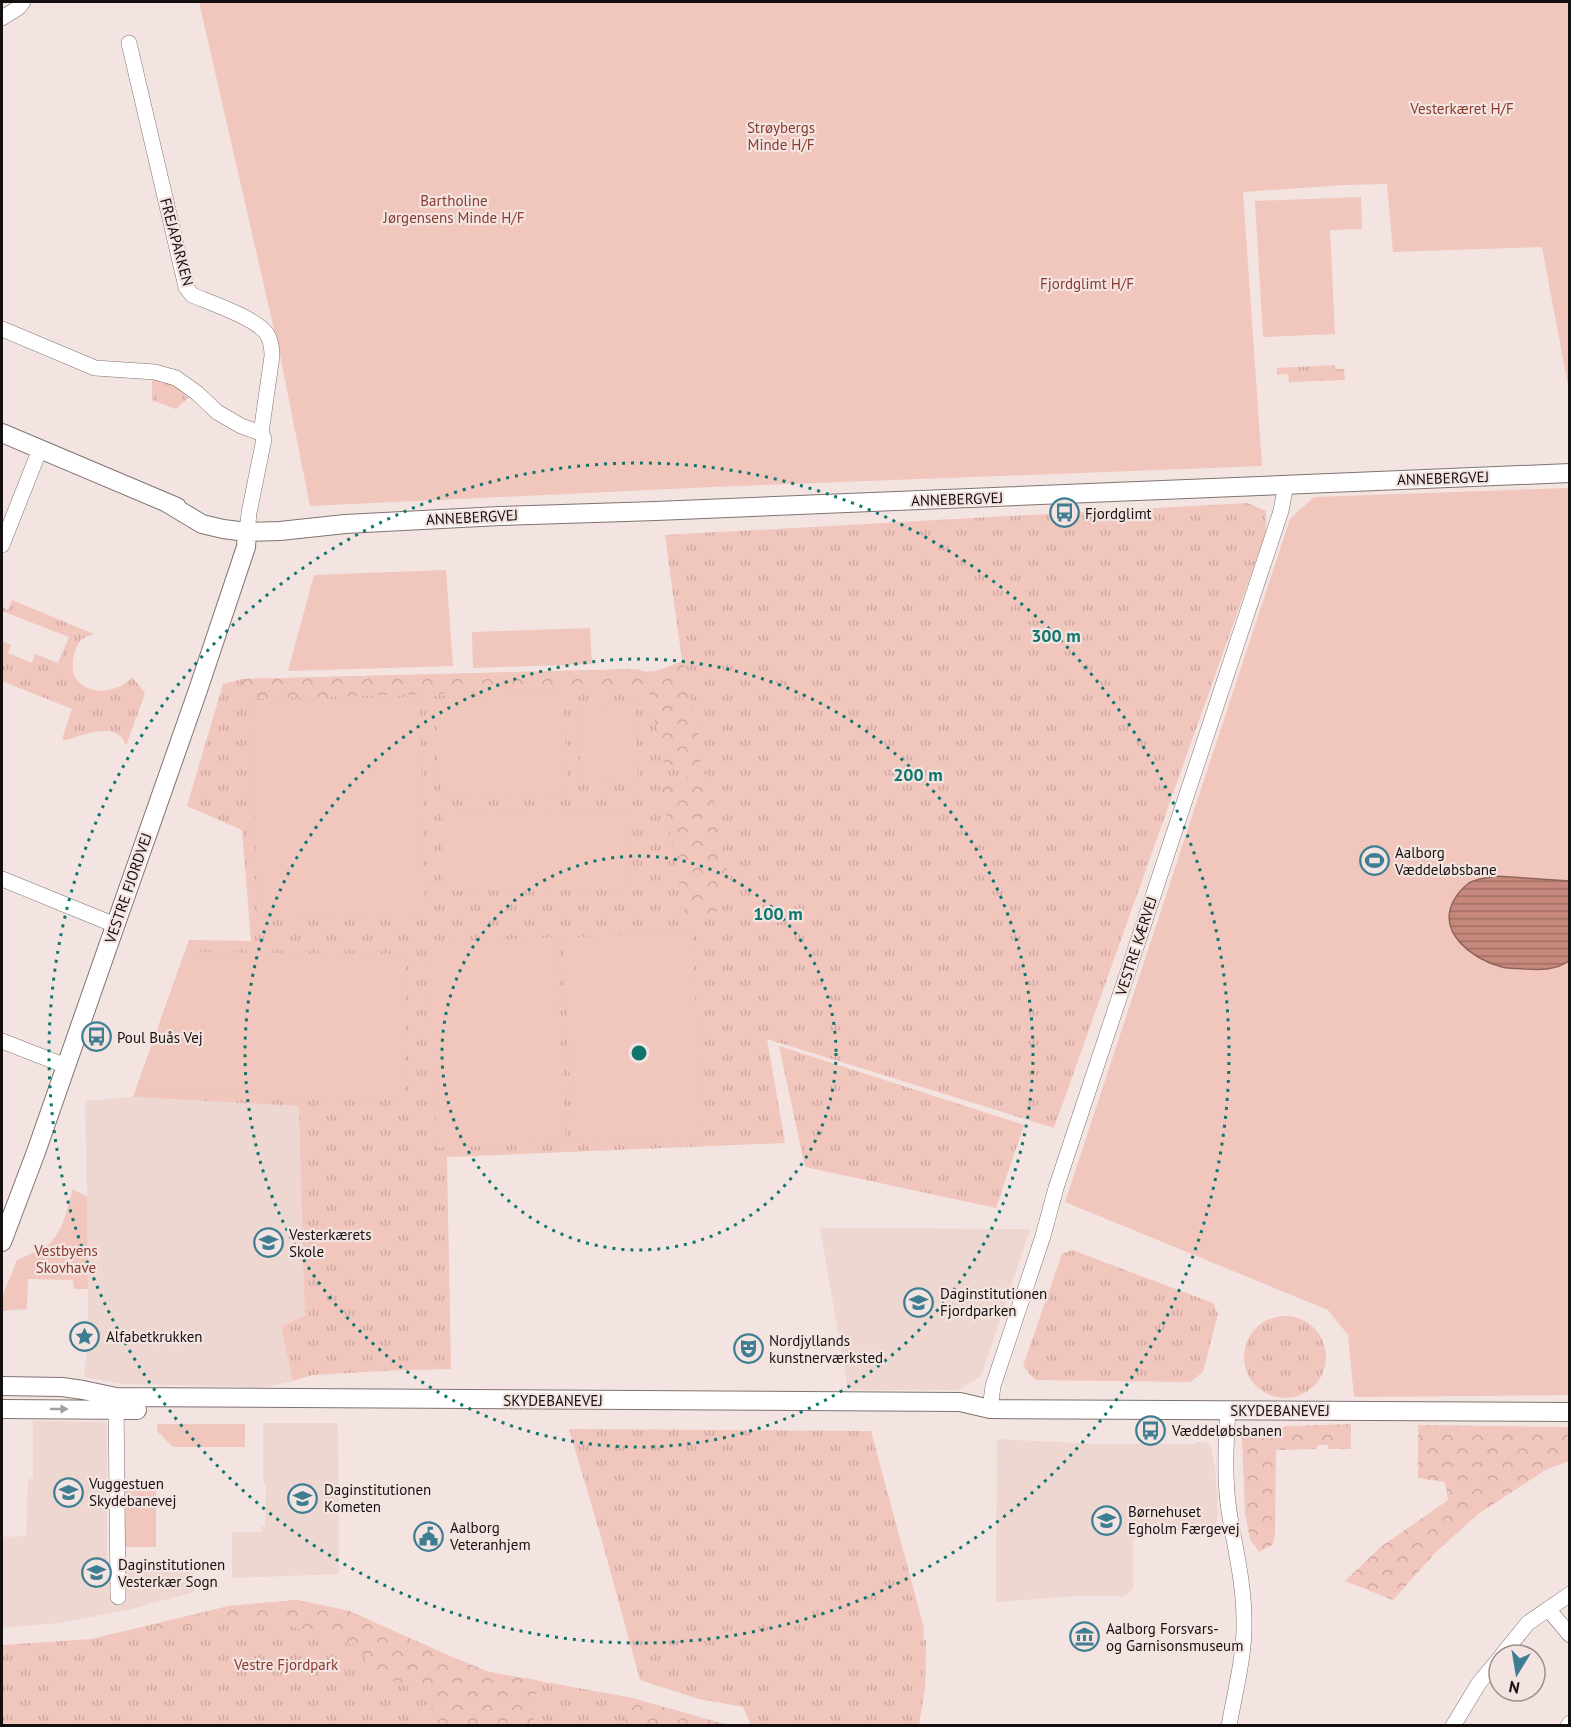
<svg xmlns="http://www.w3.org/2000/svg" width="1571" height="1727" font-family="'PT Sans',sans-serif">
	<defs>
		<pattern id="grass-tufts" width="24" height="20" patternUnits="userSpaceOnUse" patternTransform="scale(1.5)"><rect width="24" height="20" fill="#f0c6bd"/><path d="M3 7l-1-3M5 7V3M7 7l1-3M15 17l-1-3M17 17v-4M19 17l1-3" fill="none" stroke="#cda9a1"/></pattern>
		<pattern id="forest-crowns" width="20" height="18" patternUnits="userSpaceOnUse" patternTransform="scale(1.5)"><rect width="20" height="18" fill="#f0c6bd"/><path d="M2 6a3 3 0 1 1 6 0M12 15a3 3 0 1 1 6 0" fill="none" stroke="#cda9a1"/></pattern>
		<pattern id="water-rules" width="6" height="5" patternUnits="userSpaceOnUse" patternTransform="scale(1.5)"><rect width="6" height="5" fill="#c6887c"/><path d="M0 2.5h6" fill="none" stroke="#a06e64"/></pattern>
	</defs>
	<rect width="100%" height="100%" fill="#f3e4e1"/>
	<path fill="#eed6d1" d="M 133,1097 L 299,1106 L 451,1369 L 400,1370 L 312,1375 L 293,1381 L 265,1387 L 122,1384 L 84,1377 L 88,1336 L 87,1197 L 85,1101 Z
		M 820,1228 L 1030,1229 L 981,1376 L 959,1390 L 852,1390 L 847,1384 Z
		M 33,1421 L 107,1422 L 107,1563 L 193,1562 L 194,1592 L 128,1610 L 59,1623 L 2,1628 L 2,1537 L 26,1536 L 28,1479 L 33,1479 Z
		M 263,1423 L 338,1423 L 339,1574 L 232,1578 L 232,1532 L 261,1532 L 262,1526 L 265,1526 L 266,1486 L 263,1482 Z
		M 997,1439 L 1098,1444 L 1195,1444 L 1195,1442 L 1205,1442 L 1211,1446 L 1215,1467 L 1218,1511 L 1216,1529 L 1153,1531 L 1133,1540 L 1133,1589 L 1124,1596 L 1077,1596 L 996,1602 Z"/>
	<path fill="url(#grass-tufts)" d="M 1335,365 L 1335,369 L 1344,369 L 1345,380 L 1289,382 L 1288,374 L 1277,375 L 1277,368 Z
		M 152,378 C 165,382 181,385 188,398 L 176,409 L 152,400 Z
		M 1247,503 L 1266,511 L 1266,532 L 1054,1128 L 767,1039 L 785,1143 L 447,1157 L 451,1369 L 400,1370 L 312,1375 L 293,1381 L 281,1326 L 305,1316 L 299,1106 L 133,1097 L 189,940 L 251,941 L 242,830 L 187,806 L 223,684 L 242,679 L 637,669 C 651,677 669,666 682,661 L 665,535 Z
		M 12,600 L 94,634 C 90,636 85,636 81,640 C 73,649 69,670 77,680 C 91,697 119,692 132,677 L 145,693 L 126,746 C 125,744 124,740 122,738 C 109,723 81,736 66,740 L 62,739 L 72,709 L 2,681 L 2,641 L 11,645 L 8,653 L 32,663 L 35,654 L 58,663 L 69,637 L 2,611 L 2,607 L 8,610 Z
		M 779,1046 L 1024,1125 L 996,1208 L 805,1167 Z
		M 1072,1250 L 1213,1303 L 1218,1314 L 1203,1372 L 1190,1382 L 1035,1380 L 1023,1366 L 1062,1254 Z
		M1244 1357a41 41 0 1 1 82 0a41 41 0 1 1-82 0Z
		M 569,1429 L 871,1431 L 924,1628 L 923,1639 L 926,1640 L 925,1689 L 919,1725 L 751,1725 L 743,1707 L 699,1699 L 640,1680 L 601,1537 Z
		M 297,1600 L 349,1611 L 445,1654 L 489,1672 L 628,1697 L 728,1725 L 2,1726 L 2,1645 L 91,1639 L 229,1606 Z"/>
	<path fill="url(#forest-crowns)" d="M 683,661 L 703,757 L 698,765 L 665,769 L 648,688 L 244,699 L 242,679 L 637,669 C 651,677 669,666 683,661 Z
		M 707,774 L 732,893 L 718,896 L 718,911 L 686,918 L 660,782 Z
		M 1351,1424 L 1351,1449 L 1328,1449 L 1328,1445 L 1317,1445 L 1317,1449 L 1276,1450 L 1275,1535 L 1272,1545 L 1259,1552 L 1250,1539 L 1245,1513 L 1242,1436 L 1246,1432 L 1289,1426 Z
		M 1418,1425 L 1569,1427 L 1569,1461 L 1547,1469 L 1478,1514 L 1437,1551 L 1393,1600 L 1345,1581 L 1382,1546 L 1448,1500 L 1445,1482 L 1418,1478 Z
		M 297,1600 L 349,1611 L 445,1654 L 489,1672 L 537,1680 L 533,1725 L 431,1725 L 432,1696 L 375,1674 L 357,1646 L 266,1619 L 156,1630 L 156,1624 L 229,1606 Z
		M 628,1697 L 728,1725 L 624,1725 Z"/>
	<path fill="#f0c6bd" d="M 199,2 L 1569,2 L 1569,391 L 1542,247 L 1393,252 L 1387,184 L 1344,185 L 1243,192 L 1262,466 L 712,487 L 310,506 L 281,360 Z
		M 1361,197 L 1362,229 L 1330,230 L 1335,334 L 1263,337 L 1255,201 Z
		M 1569,488 L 1569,1395 L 1354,1397 L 1348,1335 L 1328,1310 L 1065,1202 L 1290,519 L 1314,497 Z
		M 446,570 L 453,666 L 288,671 L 314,575 Z
		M 590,628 L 592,664 L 473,668 L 472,632 Z
		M 563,692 L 568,793 L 441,799 L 435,699 Z
		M 411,697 L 420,707 L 425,917 L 257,920 L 253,700 Z
		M 635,703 L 638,782 L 581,784 L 578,705 Z
		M 630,809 L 631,889 L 443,891 L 443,811 Z
		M 692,932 L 702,1136 L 573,1143 L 563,938 Z
		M 556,937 L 566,1142 L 437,1148 L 428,943 Z
		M 185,952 L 405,954 L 404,1097 L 134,1095 Z
		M 73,1189 L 87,1197 L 88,1289 L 74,1289 L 73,1280 L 28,1279 L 27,1309 L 2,1311 L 2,1297 L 17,1260 C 26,1256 36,1252 44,1248 C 63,1236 67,1208 73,1189 Z
		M 157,1424 L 245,1424 L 245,1447 L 173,1447 L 157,1431 Z
		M 124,1481 L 156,1481 L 156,1547 L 124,1547 Z"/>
	<path fill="url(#water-rules)" stroke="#91645b" stroke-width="1.5" d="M 1495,876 L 1569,881 L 1569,961 C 1556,970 1541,970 1525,969 C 1518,968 1509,969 1502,967 C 1473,959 1436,933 1454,900 C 1458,893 1462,888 1469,883 C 1476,879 1487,878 1495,876 Z"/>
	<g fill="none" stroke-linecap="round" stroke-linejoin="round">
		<defs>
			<path id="minor" d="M 2,18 L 18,8 L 23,2
				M 129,43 L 186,287 L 192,295 C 211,303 256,318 267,334 C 271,341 272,348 272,356 L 261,433 L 264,439 L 249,513 L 247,532
				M 2,329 L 95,368 L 155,372 L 176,378 L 197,393 L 217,412 L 241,426 L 261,433
				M 2,545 L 40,449
				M 2,879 L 115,925
				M 2,1041 L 66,1066
				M 116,1399 L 118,1597
				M 990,1409 L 993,1386 L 1043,1236 L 1056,1188 L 1281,511 L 1286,484
				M 1228,1410 C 1226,1443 1224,1478 1229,1511 C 1235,1548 1244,1583 1244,1621 C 1245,1655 1235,1691 1229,1726
				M 1548,1609 L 1570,1635
				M 1502,1655 L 1528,1623 L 1570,1594
				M 1453,1726 L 1479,1683 L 1499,1659
				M 1568,1726 L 1570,1723"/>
			<path id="tertiary" d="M 2,433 L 177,507
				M 167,503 L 202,524 L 223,529 L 247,532 L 280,531 L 345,524 L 500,516 L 656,511 L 1570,473
				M 2,1242 L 36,1152 L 100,969 L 198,690 L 246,547 L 247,532
				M 2,1386 L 62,1387 L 83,1390 L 116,1397 L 960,1402 L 990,1409 L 1570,1412
				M 2,1409 L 137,1410"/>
		</defs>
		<use href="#minor" stroke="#807370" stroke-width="16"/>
		<use href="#tertiary" stroke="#807370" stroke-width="20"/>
		<use href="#minor" stroke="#fff" stroke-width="15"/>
		<use href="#tertiary" stroke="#fff" stroke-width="18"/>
	</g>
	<defs><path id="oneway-solid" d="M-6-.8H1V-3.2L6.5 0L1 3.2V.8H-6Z" transform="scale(1.5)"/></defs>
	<use fill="#a19f9f" href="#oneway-solid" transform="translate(59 1409)"/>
	<g fill="none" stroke="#0f766e" stroke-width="3" stroke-dasharray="3 6">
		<circle cx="639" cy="1053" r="197"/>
		<circle cx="639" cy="1053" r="394"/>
		<circle cx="639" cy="1053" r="590"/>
	</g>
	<defs>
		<symbol id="bus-ring" viewBox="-11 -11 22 22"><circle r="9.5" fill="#f3e4e1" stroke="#3f7e92" stroke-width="1.5"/><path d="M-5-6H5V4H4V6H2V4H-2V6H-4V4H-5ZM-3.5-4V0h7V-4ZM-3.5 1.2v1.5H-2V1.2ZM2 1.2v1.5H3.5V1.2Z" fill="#3f7e92"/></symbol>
		<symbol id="stadium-ring" viewBox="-11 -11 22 22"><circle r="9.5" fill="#f3e4e1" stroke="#3f7e92" stroke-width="1.5"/><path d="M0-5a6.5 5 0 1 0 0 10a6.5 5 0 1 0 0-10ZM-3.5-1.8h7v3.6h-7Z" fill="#3f7e92"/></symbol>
		<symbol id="school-ring" viewBox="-11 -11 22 22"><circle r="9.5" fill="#f3e4e1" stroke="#3f7e92" stroke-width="1.5"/><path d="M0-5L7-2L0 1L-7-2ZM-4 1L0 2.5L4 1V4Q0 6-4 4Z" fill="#3f7e92"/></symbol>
		<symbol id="sight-ring" viewBox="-11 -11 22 22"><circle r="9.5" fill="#f3e4e1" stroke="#3f7e92" stroke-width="1.5"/><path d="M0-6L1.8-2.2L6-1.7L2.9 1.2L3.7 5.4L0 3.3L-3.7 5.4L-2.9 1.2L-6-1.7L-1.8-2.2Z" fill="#3f7e92"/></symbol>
		<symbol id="theatre-ring" viewBox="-11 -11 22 22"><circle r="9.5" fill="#f3e4e1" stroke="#3f7e92" stroke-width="1.5"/><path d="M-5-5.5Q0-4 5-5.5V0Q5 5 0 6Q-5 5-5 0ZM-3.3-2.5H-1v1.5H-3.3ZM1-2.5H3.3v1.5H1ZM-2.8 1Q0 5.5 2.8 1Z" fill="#3f7e92"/></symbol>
		<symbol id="civic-ring" viewBox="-11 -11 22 22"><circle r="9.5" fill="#f3e4e1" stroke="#3f7e92" stroke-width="1.5"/><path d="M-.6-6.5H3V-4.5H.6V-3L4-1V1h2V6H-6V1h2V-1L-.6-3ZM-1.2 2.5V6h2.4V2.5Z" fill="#3f7e92"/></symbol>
		<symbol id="museum-ring" viewBox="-11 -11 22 22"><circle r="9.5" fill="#f3e4e1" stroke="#3f7e92" stroke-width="1.5"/><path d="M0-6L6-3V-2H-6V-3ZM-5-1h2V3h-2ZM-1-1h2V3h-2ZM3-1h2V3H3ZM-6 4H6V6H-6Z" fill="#3f7e92"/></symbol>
	</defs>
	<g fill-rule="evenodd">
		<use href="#bus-ring" x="1048" y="496" width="33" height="33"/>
		<use href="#stadium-ring" x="1358" y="844" width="33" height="33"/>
		<use href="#bus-ring" x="80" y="1020" width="33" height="33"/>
		<use href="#school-ring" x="252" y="1226" width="33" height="33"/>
		<use href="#school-ring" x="902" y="1286" width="33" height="33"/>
		<use href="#sight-ring" x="68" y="1320" width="33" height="33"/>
		<use href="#theatre-ring" x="732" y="1332" width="33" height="33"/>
		<use href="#bus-ring" x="1134" y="1414" width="33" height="33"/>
		<use href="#school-ring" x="52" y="1476" width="33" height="33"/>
		<use href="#school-ring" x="286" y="1482" width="33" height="33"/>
		<use href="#school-ring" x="1090" y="1504" width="33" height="33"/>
		<use href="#civic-ring" x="412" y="1520" width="33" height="33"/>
		<use href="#school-ring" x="80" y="1556" width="33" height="33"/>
		<use href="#museum-ring" x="1068" y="1620" width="33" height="33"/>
	</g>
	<g text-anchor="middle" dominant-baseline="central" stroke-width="4.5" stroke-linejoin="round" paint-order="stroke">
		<g font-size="15" fill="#883b2e" stroke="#f3e4e1">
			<text x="1462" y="108">Vesterkæret H/F</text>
			<text x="781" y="127">Strøybergs<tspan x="781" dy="17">Minde H/F</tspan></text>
			<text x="454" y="200">Bartholine<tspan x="454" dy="17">Jørgensens Minde H/F</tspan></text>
			<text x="1087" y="283">Fjordglimt H/F</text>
			<text x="66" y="1250">Vestbyens<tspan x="66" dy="17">Skovhave</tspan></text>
			<text x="286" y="1664">Vestre Fjordpark</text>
		</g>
		<g font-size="15" fill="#15100f" stroke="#f3e4e1">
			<text transform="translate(177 242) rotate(75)">FREJAPARKEN</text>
			<text transform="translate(1443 478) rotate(-2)">ANNEBERGVEJ</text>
			<text transform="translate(957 499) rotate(-2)">ANNEBERGVEJ</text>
			<text transform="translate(472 517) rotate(-3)">ANNEBERGVEJ</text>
			<text transform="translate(128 888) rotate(-71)">VESTRE FJORDVEJ</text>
			<text transform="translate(1136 946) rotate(-72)">VESTRE KÆRVEJ</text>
			<text x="553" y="1400">SKYDEBANEVEJ</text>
			<text x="1280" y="1410">SKYDEBANEVEJ</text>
		</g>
		<g font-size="15" fill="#15100f" stroke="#f3e4e1" text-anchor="start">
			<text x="1085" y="513">Fjordglimt</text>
			<text x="1395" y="852">Aalborg<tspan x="1395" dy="17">Væddeløbsbane</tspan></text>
			<text x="117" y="1037">Poul Buås Vej</text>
			<text x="289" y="1234">Vesterkærets<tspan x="289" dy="17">Skole</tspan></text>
			<text x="940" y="1293">Daginstitutionen<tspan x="940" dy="17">Fjordparken</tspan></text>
			<text x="106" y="1336">Alfabetkrukken</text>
			<text x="769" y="1340">Nordjyllands<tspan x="769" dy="17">kunstnerværksted</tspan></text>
			<text x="1172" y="1430">Væddeløbsbanen</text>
			<text x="89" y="1483">Vuggestuen<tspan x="89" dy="17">Skydebanevej</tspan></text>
			<text x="324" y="1489">Daginstitutionen<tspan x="324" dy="17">Kometen</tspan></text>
			<text x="1128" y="1511">Børnehuset<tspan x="1128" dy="17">Egholm Færgevej</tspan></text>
			<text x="450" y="1527">Aalborg<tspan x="450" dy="17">Veteranhjem</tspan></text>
			<text x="118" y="1564">Daginstitutionen<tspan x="118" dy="17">Vesterkær Sogn</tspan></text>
			<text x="1106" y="1628">Aalborg Forsvars-<tspan x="1106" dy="17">og Garnisonsmuseum</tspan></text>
		</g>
	</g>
	<circle cx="639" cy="1053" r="9" fill="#0f766e" stroke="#f3e4e1" stroke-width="3"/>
	<g font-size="18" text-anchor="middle" font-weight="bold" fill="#0f766e" stroke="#f3e4e1" stroke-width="4.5" stroke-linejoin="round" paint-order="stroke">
		<text x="1056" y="642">300 m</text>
		<text x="918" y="781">200 m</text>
		<text x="778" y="920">100 m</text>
	</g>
	<rect width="1571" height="1727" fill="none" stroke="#15100f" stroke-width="6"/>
	<g transform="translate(1517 1673) rotate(191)"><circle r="28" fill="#f3e4e1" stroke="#9a8f8d" stroke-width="1.5"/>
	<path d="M0-4.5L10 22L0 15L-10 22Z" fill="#3f7e92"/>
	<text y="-9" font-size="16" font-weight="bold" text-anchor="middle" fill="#15100f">N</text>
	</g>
</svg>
